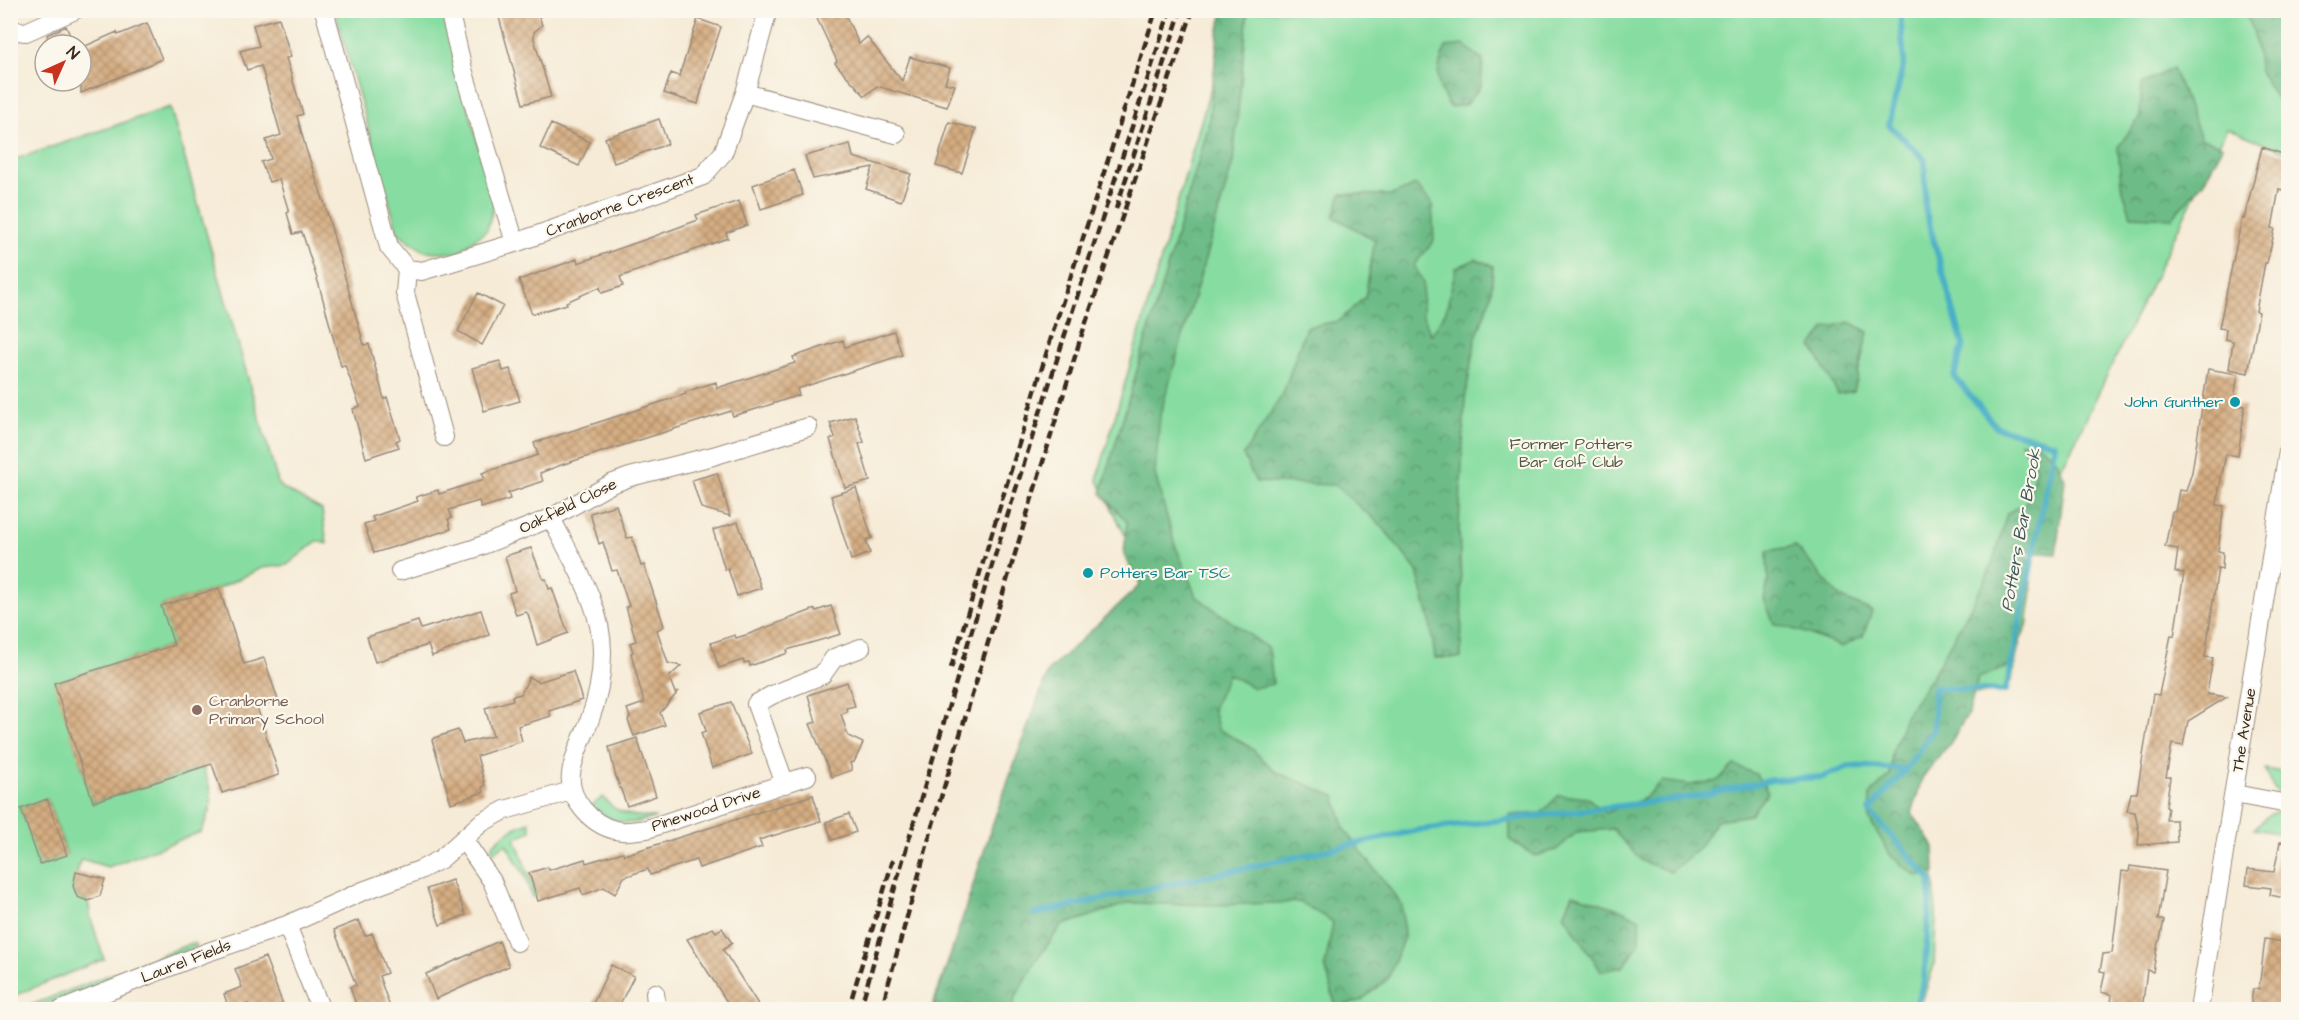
<svg xmlns="http://www.w3.org/2000/svg" width="2299" height="1020" font-family="'Architects Daughter',sans-serif">
	<defs>
		<pattern id="forest-crowns" width="20" height="18" patternUnits="userSpaceOnUse" patternTransform="scale(1.5)"><rect width="20" height="18" fill="#6dbc87"/><path d="M2 6a3 3 0 1 1 6 0M12 15a3 3 0 1 1 6 0" fill="none" stroke="#5b996e"/></pattern>
		<pattern id="building-cross-hatch" width="8" height="8" patternUnits="userSpaceOnUse" patternTransform="scale(1.5)"><rect width="8" height="8" fill="#d5ad82"/><path d="M0 0l8 8M0 8l8-8" fill="none" stroke="#ae8d6a"/></pattern>
	</defs>
	<rect width="100%" height="100%" fill="#fbf7ec"/>
	<filter id="ink" filterUnits="userSpaceOnUse"><feTurbulence type="fractalNoise" baseFrequency=".0167" numOctaves="2"/><feDisplacementMap in="SourceGraphic" scale="12" xChannelSelector="R" yChannelSelector="G"/><feConvolveMatrix kernelMatrix="1 2 1 2 8 2 1 2 1" color-interpolation-filters="sRGB"/></filter>
	<filter id="wash" filterUnits="userSpaceOnUse"><feTurbulence type="fractalNoise" baseFrequency=".008" numOctaves="4" result="noise"/><feDisplacementMap in="SourceGraphic" scale="24" xChannelSelector="R" yChannelSelector="G"/><feGaussianBlur stdDeviation="1.35" result="paint"/><feColorMatrix in="noise" values="0 0 0 0 0 0 0 0 0 0 0 0 0 0 0 0 0 1.4 0 .05"/><feComposite in="paint" operator="in"/></filter>
	<g filter="url(#wash)">
		<rect width="100%" height="100%" fill="#f6ebd7"/>
		<path fill="#87dda1" stroke="#618460" stroke-width="1.5" fill-rule="evenodd" d="M 335,11 L 443,11 L 494,205 L 487,230 L 457,253 L 424,251 L 398,233 Z
			M 1233,11 L 2288,11 L 2288,153 L 2227,128 L 2066,460 L 2054,479 L 2026,539 L 2025,620 L 2011,681 L 2001,690 L 1979,694 L 1945,690 L 1943,719 L 1870,802 L 1869,808 L 1873,817 L 1934,875 L 1936,917 L 1934,965 L 1920,1009 L 1347,1010 L 1343,990 L 1332,993 L 1337,1009 L 931,1010 L 1051,669 L 1148,581 L 1097,479 Z
			M 170,107 L 279,486 L 322,510 L 327,544 L 317,541 L 287,565 L 262,568 L 219,588 L 162,606 L 174,645 L 55,683 L 93,802 L 203,767 C 214,799 215,800 201,832 L 108,867 L 81,859 L 73,886 L 77,897 L 88,901 L 91,919 L 104,959 L 11,997 L 10,161 ZM 47,799 L 67,854 L 41,864 L 21,809 Z
			M 2265,769 L 2288,773 L 2288,796 C 2270,792 2273,783 2265,769 Z
			M 603,797 C 616,815 635,817 656,817 C 626,827 616,825 591,806 Z
			M 2276,812 L 2288,815 L 2288,835 L 2254,829 L 2268,815 Z
			M 529,822 L 531,831 L 515,838 L 536,895 L 532,897 L 524,874 L 506,844 L 493,853 L 492,846 C 502,834 514,827 529,822 Z
			M 192,943 L 196,944 L 196,947 L 35,1009 L 21,1009 Z"/>
		<path fill="url(#forest-crowns)" stroke="#547352" stroke-width="1.5" d="M 1223,11 L 1248,11 L 1233,162 L 1160,415 L 1155,474 L 1174,542 L 1196,596 L 1269,649 L 1273,684 L 1254,688 L 1228,674 L 1213,709 L 1218,729 L 1250,747 L 1276,772 L 1335,796 L 1345,830 L 1402,905 L 1404,937 L 1388,979 L 1360,1001 L 1336,1007 L 1325,966 L 1333,922 L 1300,902 L 1215,905 L 1129,903 L 1061,926 L 1036,961 L 1015,998 L 1013,1009 L 933,1009 L 995,817 L 1048,671 L 1140,585 L 1124,555 L 1127,522 L 1101,493 L 1208,128 L 1218,34 Z
			M 2243,11 L 2288,11 L 2288,108 L 2281,107 L 2260,72 L 2254,33 Z
			M 1464,45 L 1483,60 L 1481,86 L 1465,105 L 1450,107 C 1434,83 1435,72 1446,47 Z
			M 2173,68 L 2201,138 L 2223,146 L 2204,181 L 2172,218 L 2131,216 L 2121,184 L 2118,147 L 2140,117 L 2142,84 Z
			M 1416,185 L 1432,204 L 1434,241 L 1414,265 L 1423,282 L 1422,314 L 1431,335 L 1446,311 L 1456,268 L 1476,259 L 1493,266 L 1491,296 L 1475,341 L 1465,399 L 1459,528 L 1462,610 L 1461,658 L 1435,658 L 1430,622 L 1417,571 L 1381,525 L 1334,485 L 1256,482 L 1243,455 L 1283,394 L 1306,327 L 1339,321 L 1365,297 L 1375,240 L 1334,217 L 1341,194 L 1392,195 Z
			M 1850,322 L 1868,332 L 1854,391 L 1838,394 L 1812,346 L 1826,328 Z
			M 2020,442 L 2035,442 L 2056,459 L 2065,479 L 2056,554 L 2027,552 L 2032,591 L 2027,627 L 2006,668 L 1978,678 L 1969,712 L 1951,742 L 1922,778 L 1912,813 L 1934,847 L 1935,873 L 1916,876 L 1891,856 L 1869,819 L 1870,794 L 1890,775 L 1892,753 L 1906,714 L 1932,676 L 1985,581 L 1998,547 L 2007,513 L 2026,503 L 2036,468 Z
			M 1795,546 L 1840,597 L 1872,611 L 1863,636 L 1842,647 L 1803,632 L 1774,624 L 1764,599 L 1768,582 L 1767,551 Z
			M 1734,765 L 1756,774 L 1768,792 L 1750,815 L 1717,820 L 1698,849 L 1671,872 L 1642,861 L 1612,829 L 1577,832 L 1556,850 L 1535,856 L 1510,840 L 1510,815 L 1541,813 L 1559,795 L 1588,798 L 1605,813 L 1643,799 L 1662,781 L 1690,785 L 1717,781 Z
			M 1573,894 L 1622,910 L 1640,919 L 1639,944 L 1623,967 L 1601,971 L 1564,915 Z"/>
		<g fill="none" stroke-linecap="round" stroke-linejoin="round">
			<path stroke="#47afc6" stroke-width="6" d="M 1900,10 L 1904,63 L 1889,125 L 1925,160 L 1925,209 L 1963,345 L 1954,376 L 1996,427 L 2055,444 L 2006,691 L 1934,688 L 1934,729 L 1906,769 L 1869,811 L 1931,880 L 1924,982 L 1914,1010
				M 1034,914 L 1419,830 L 1694,797 L 1772,780 L 1823,777 L 1849,766 L 1906,769"/>
		</g>
		<g id="blocks">
			<path fill="url(#building-cross-hatch)" d="M 497,10 L 537,10 L 542,25 L 534,32 L 534,39 L 551,97 L 523,104 Z
				M 813,10 L 843,10 L 859,44 L 867,37 L 902,81 L 910,57 L 950,68 L 945,83 L 955,85 L 947,107 L 877,86 L 865,96 L 835,63 L 837,61 Z
				M 279,18 L 291,57 L 286,58 L 303,114 L 297,116 L 306,149 L 324,202 L 364,345 L 369,344 L 384,399 L 387,397 L 400,439 L 396,441 L 399,447 L 366,458 L 353,409 L 360,406 L 345,365 L 341,366 L 338,355 L 319,285 L 302,232 L 293,234 L 287,213 L 289,212 L 279,179 L 269,182 L 261,162 L 271,159 L 266,140 L 281,135 L 261,66 L 247,70 L 240,51 L 259,46 L 253,25 Z
				M 698,19 L 721,27 L 707,69 L 698,104 L 664,93 L 671,73 L 679,76 Z
				M 147,23 L 162,59 L 81,93 L 81,48 L 117,32 L 118,35 Z
				M 66,26 L 74,45 L 51,45 L 47,35 Z
				M 659,119 L 668,144 L 614,163 L 605,138 Z
				M 949,122 L 976,129 L 962,173 L 936,166 Z
				M 551,124 L 590,142 L 579,166 L 540,148 Z
				M 850,144 L 853,157 L 911,174 L 901,201 L 866,189 L 873,167 L 813,179 L 805,156 Z
				M 2262,147 L 2289,156 L 2289,179 L 2286,179 L 2283,190 L 2279,189 L 2272,228 L 2275,229 L 2267,263 L 2265,263 L 2256,311 L 2259,312 L 2248,373 L 2229,369 L 2233,341 L 2225,339 L 2226,329 L 2219,328 L 2242,218 L 2244,219 Z
				M 794,170 L 803,195 L 761,209 L 753,185 Z
				M 739,201 L 747,225 L 726,233 L 728,238 L 620,277 L 623,286 L 602,293 L 600,287 L 566,302 L 567,304 L 532,314 L 519,280 L 577,259 L 578,263 L 644,240 L 698,220 L 696,215 Z
				M 478,293 L 503,306 L 482,345 L 458,331 Z
				M 894,331 L 902,355 L 797,389 L 799,395 L 763,407 L 733,416 L 731,411 L 561,465 L 540,473 L 543,481 L 508,493 L 510,499 L 481,508 L 479,501 L 449,510 L 452,518 L 448,519 L 451,529 L 374,553 L 364,524 L 374,521 L 372,517 L 418,501 L 416,497 L 438,490 L 439,494 L 485,479 L 482,473 L 538,455 L 534,443 L 686,394 L 685,392 L 700,387 L 716,382 L 717,388 L 795,363 L 793,357 L 843,340 L 845,347 Z
				M 500,361 L 503,371 L 510,369 L 520,401 L 484,411 L 472,368 Z
				M 2208,369 L 2238,374 L 2233,405 L 2245,406 L 2238,456 L 2226,454 L 2219,489 L 2217,505 L 2224,506 L 2218,551 L 2223,552 L 2222,569 L 2218,568 L 2205,657 L 2213,658 L 2207,694 L 2227,697 L 2188,721 L 2183,746 L 2172,744 L 2166,777 L 2170,777 L 2166,807 L 2168,808 L 2166,820 L 2176,820 L 2177,842 L 2138,845 L 2139,832 L 2135,812 L 2127,811 L 2131,793 L 2137,793 L 2153,694 L 2159,695 L 2171,635 L 2174,636 L 2184,573 L 2175,572 L 2178,549 L 2165,547 L 2172,512 L 2175,512 L 2179,490 L 2186,491 L 2192,472 Z
				M 855,416 L 864,442 L 859,444 L 870,481 L 845,488 L 830,439 L 835,437 L 830,423 Z
				M 717,473 L 721,485 L 730,516 L 701,508 L 692,480 Z
				M 856,488 L 872,538 L 866,540 L 870,553 L 851,560 L 831,496 Z
				M 616,505 L 627,538 L 632,537 L 641,566 L 644,565 L 664,626 L 657,630 L 668,663 L 681,666 L 669,677 L 675,693 L 678,692 L 660,713 L 665,725 L 634,736 L 628,720 L 630,717 L 627,709 L 644,703 L 631,653 L 633,652 L 630,643 L 636,641 L 626,607 L 629,606 L 617,570 L 612,571 L 603,542 L 599,544 L 590,513 Z
				M 738,522 L 761,588 L 737,596 L 728,569 L 725,570 L 713,530 Z
				M 531,548 L 543,579 L 546,579 L 549,589 L 552,588 L 568,633 L 537,645 L 528,614 L 526,612 L 516,615 L 509,593 L 515,591 L 505,556 Z
				M 219,588 L 244,664 L 264,658 L 278,700 L 257,707 L 279,775 L 222,793 L 212,764 L 93,802 L 54,683 L 174,645 L 161,606 Z
				M 831,606 L 841,634 L 787,650 L 788,653 L 750,666 L 749,662 L 744,663 L 743,660 L 719,668 L 711,643 L 735,635 L 736,638 L 749,634 L 815,609 L 816,611 Z
				M 481,610 L 489,635 L 432,656 L 428,645 L 375,662 L 367,637 L 418,621 L 421,629 Z
				M 573,671 L 582,700 L 549,711 L 551,716 L 518,726 L 522,741 L 477,756 L 485,785 L 482,788 L 484,792 L 451,803 L 432,740 L 434,738 L 458,730 L 463,743 L 493,736 L 485,708 L 513,700 L 512,696 L 521,694 L 529,677 L 538,682 Z
				M 847,682 L 855,706 L 846,708 L 847,712 L 841,714 L 848,736 L 863,743 L 854,762 L 850,763 L 852,770 L 832,777 L 810,724 L 816,722 L 808,695 Z
				M 731,702 L 752,754 L 712,768 L 701,733 L 706,731 L 700,712 Z
				M 637,738 L 656,796 L 627,806 L 615,774 L 609,747 Z
				M 813,795 L 821,821 L 759,840 L 762,847 L 699,868 L 696,860 L 650,875 L 648,869 L 624,877 L 615,894 L 604,887 L 583,895 L 580,888 L 538,901 L 529,873 L 548,867 L 549,870 L 585,859 L 586,863 L 623,852 L 624,855 Z
				M 47,799 L 67,855 L 40,864 L 21,809 Z
				M 849,814 L 856,832 L 832,840 L 826,822 Z
				M 2280,842 L 2289,843 L 2289,899 L 2270,895 L 2271,888 L 2246,885 L 2248,869 L 2274,872 Z
				M 2130,866 L 2166,871 L 2158,920 L 2164,920 L 2160,940 L 2158,942 L 2153,972 L 2147,970 L 2142,1010 L 2110,1010 L 2112,995 L 2101,992 L 2105,972 L 2100,971 L 2103,954 L 2112,953 L 2122,871 L 2129,872 Z
				M 76,872 L 105,879 L 100,896 L 88,901 L 77,897 L 73,886 Z
				M 452,880 L 466,915 L 440,925 L 427,889 Z
				M 359,920 L 365,936 L 372,933 L 387,973 L 379,976 L 391,1010 L 358,1010 L 350,987 L 356,985 L 334,930 Z
				M 713,928 L 716,932 L 722,928 L 732,943 L 723,950 L 758,1004 L 749,1010 L 732,1010 L 687,939 Z
				M 2265,939 L 2289,943 L 2289,1010 L 2250,1010 L 2253,989 L 2259,989 Z
				M 499,941 L 509,966 L 436,999 L 426,974 Z
				M 265,957 L 285,1010 L 250,1010 L 248,1004 L 229,1010 L 224,994 L 242,987 L 235,969 Z
				M 611,965 L 634,976 L 617,1010 L 590,1010 Z"/>
		</g>
	</g>
	<g filter="url(#ink)">
		<use href="#blocks" fill-opacity="0" stroke="#988a7a" stroke-width="1.5"/>
		<g fill="none" stroke-linecap="round" stroke-linejoin="round">
			<defs>
				<path id="minor" d="M 324,10 L 389,247 L 407,269 L 405,293 L 444,437
					M 449,10 L 463,69 L 515,243
					M 10,30 L 26,32 L 75,10
					M 745,93 L 896,134
					M 407,269 L 422,271 L 515,243 L 703,176 L 723,153 L 745,93 L 768,10
					M 551,518 C 572,560 603,606 602,654 C 602,677 597,701 589,722 C 583,738 573,756 571,774 C 568,799 591,824 615,830 C 626,833 637,830 647,829 L 807,776
					M 400,571 L 473,549 L 551,518 L 611,484 L 630,477 L 713,456 L 808,427
					M 785,784 L 756,704 L 772,695 L 822,675 L 834,658 L 861,648
					M 2234,794 L 2288,804
					M 463,839 L 492,881 L 517,942
					M 287,925 L 321,1010
					M 655,993 L 657,1010
					M 61,1010 L 205,953 L 287,925 L 363,891 L 420,870 L 441,859 L 481,823 L 505,810 L 571,791
					M 2199,1010 L 2288,451"/>
			</defs>
			<use href="#minor" stroke="#988a7a" stroke-width="20"/>
			<use href="#minor" stroke="#fff" stroke-width="18"/>
			<path stroke="#3b2a1e" stroke-width="4.5" stroke-dasharray="9 4.5" stroke-linecap="butt" d="M 1116,209 L 1181,10
				M 951,668 L 1051,338 L 1156,10
				M 848,1010 L 893,860
				M 860,1010 C 954,674 1062,342 1170,10
				M 881,1010 L 935,817 L 1080,340 L 1193,10"/>
		</g>
	</g>
	<g fill="#0f9aa8" stroke="#fbf7ec" stroke-width="2">
		<circle cx="2235" cy="402" r="6"/>
		<circle cx="1088" cy="573" r="6"/>
	</g>
	<circle fill="#8d6e63" stroke="#fbf7ec" stroke-width="2" cx="197" cy="710" r="6"/>
	<g text-anchor="middle" dominant-baseline="central" stroke-width="4.5" stroke-linejoin="round" paint-order="stroke">
		<g font-size="16" fill="#3b2a1e" stroke="#fbf7ec">
			<text transform="translate(620 205) rotate(-20)">Cranborne Crescent</text>
			<text transform="translate(568 506) rotate(-26)">Oakfield Close</text>
			<text transform="translate(2244 730) rotate(-81)">The Avenue</text>
			<text transform="translate(706 809) rotate(-18)">Pinewood Drive</text>
			<text transform="translate(186 961) rotate(-21)">Laurel Fields</text>
		</g>
		<g font-size="16" fill="#0d838f" stroke="#fbf7ec" text-anchor="end">
			<text x="2223" y="402">John Gunther</text>
			<text x="1100" y="573" text-anchor="start">Potters Bar TSC</text>
		</g>
		<g font-size="16" fill="#4e573f" stroke="#fbf7ec">
			<text x="1571" y="444">Former Potters<tspan x="1571" dy="18">Bar Golf Club</tspan></text>
		</g>
		<g font-size="16" fill="#785e54" stroke="#fbf7ec" text-anchor="start">
			<text x="209" y="701">Cranborne<tspan x="209" dy="18">Primary School</tspan></text>
		</g>
		<g font-size="18" font-style="italic" fill="#3f5959" stroke="#fbf7ec">
			<text transform="translate(2021 530) rotate(-80)">Potters Bar Brook</text>
		</g>
	</g>
	<rect width="2299" height="1020" fill="none" stroke="#fbf7ec" stroke-width="36"/>
	<g transform="translate(63 63) rotate(45)"><circle r="28" fill="#fbf7ec" stroke="#aea59a" stroke-width="1.5"/>
	<path d="M0-4.5L10 22L0 15L-10 22Z" fill="#c8321e"/>
	<text y="-9" font-size="16" font-weight="bold" text-anchor="middle" fill="#3b2a1e">N</text>
	</g>
</svg>
